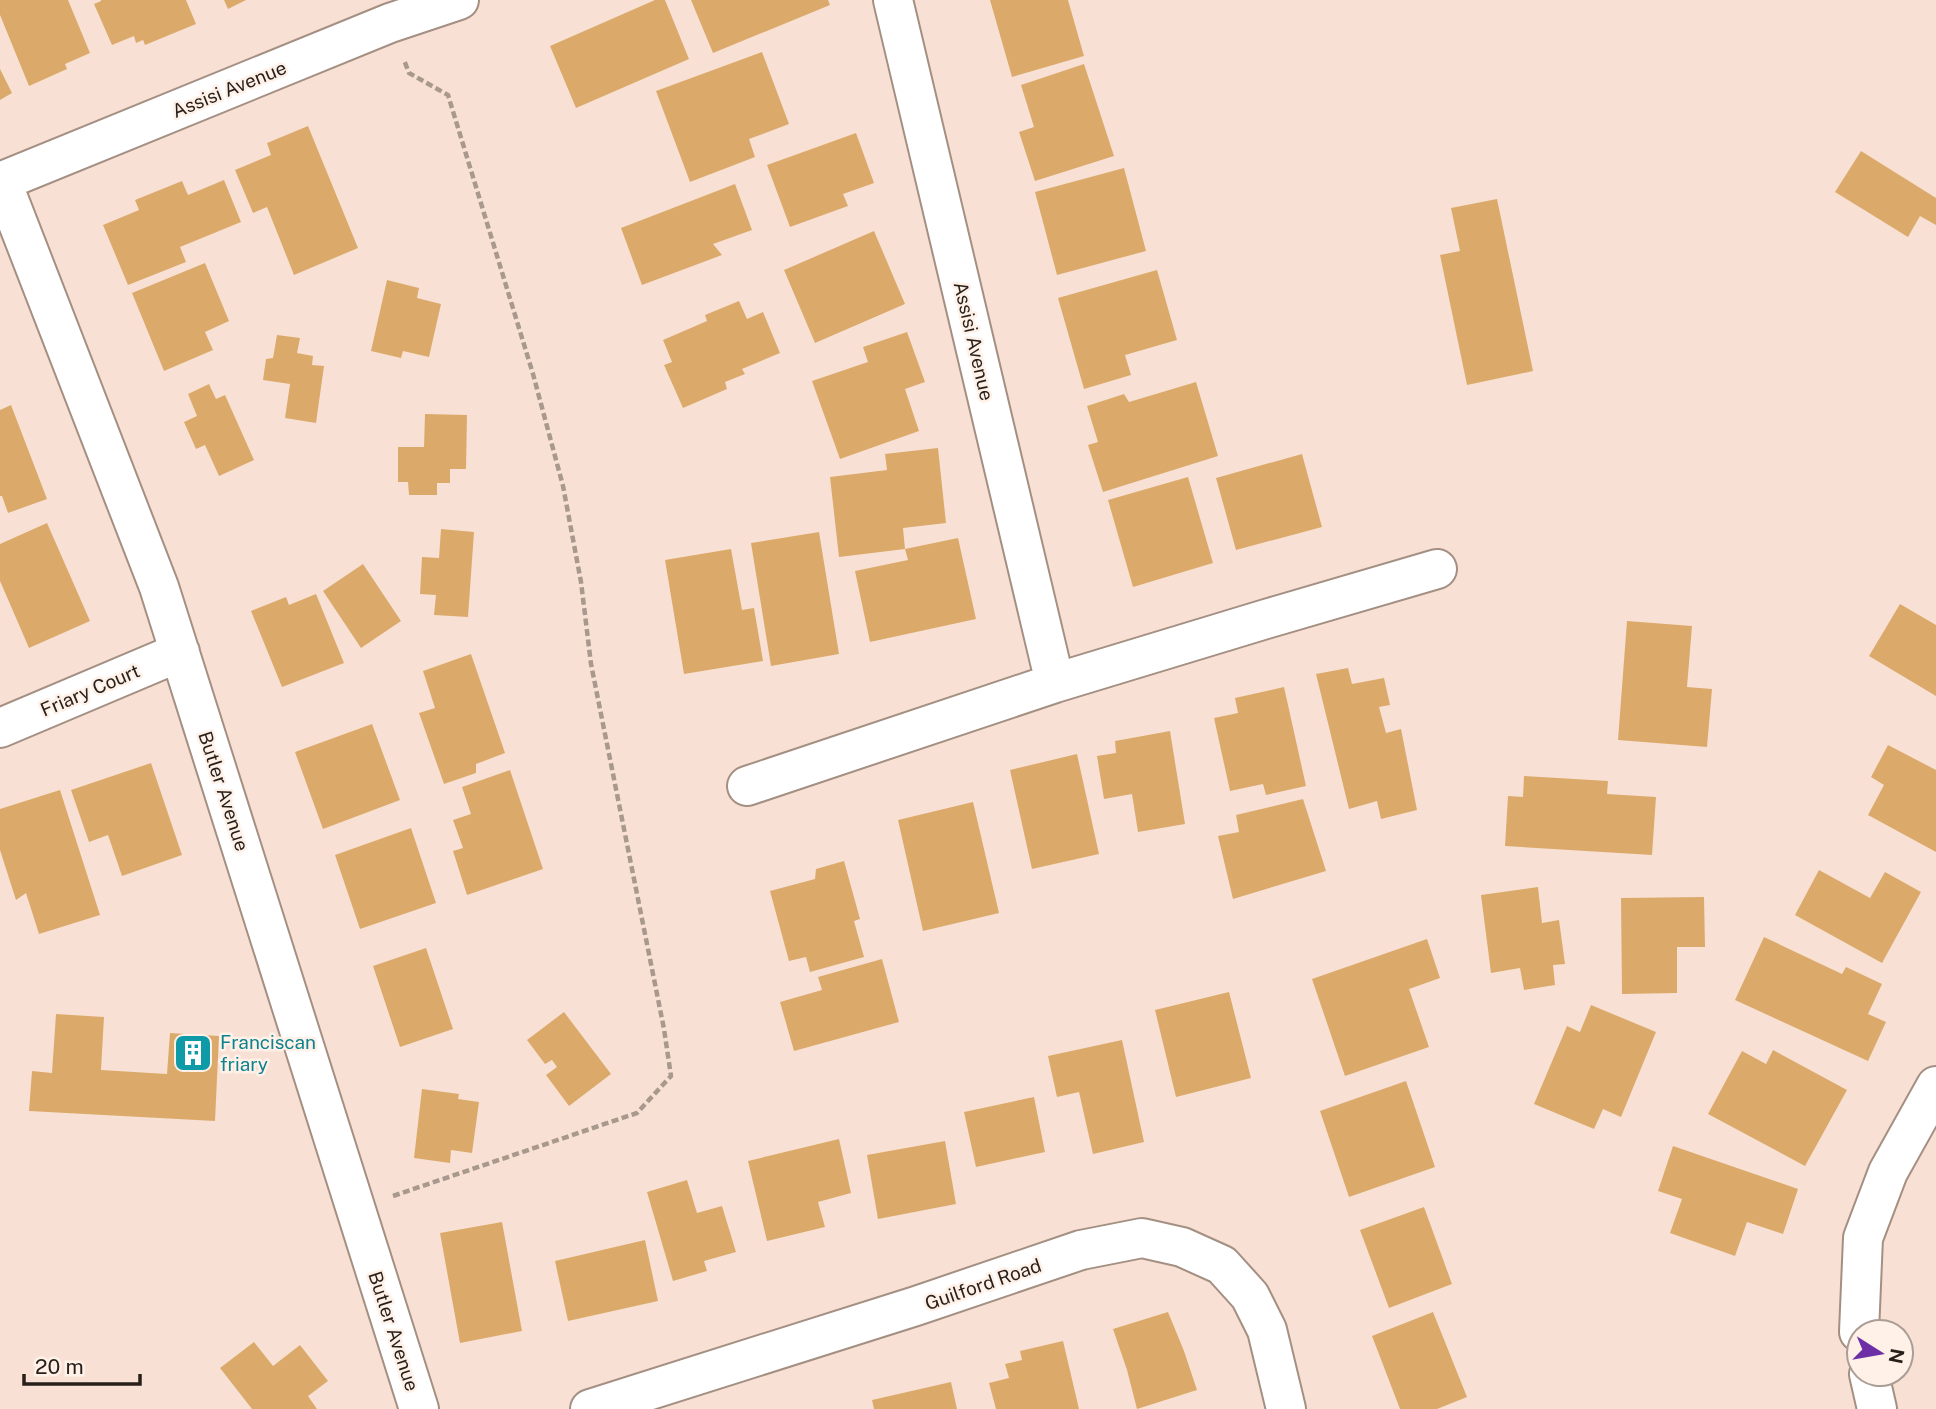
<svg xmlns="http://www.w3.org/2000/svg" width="1936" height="1409" font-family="'Public Sans',sans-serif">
	<rect width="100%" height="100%" fill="#f8e1d4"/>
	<path fill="#dbaa6b" d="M 0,0 L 68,0 L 90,53 L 65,64 L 67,69 L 29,86 L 0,15 Z
		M 101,0 L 186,0 L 196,24 L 145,45 L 143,40 L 136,43 L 134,36 L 112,45 L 94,4 L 101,1 Z
		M 224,0 L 246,0 L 228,9 Z
		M 655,0 L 665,0 L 689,59 L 576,108 L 550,46 Z
		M 691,0 L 828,0 L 830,5 L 713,53 Z
		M 990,0 L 1068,0 L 1084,56 L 1012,77 Z
		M 762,52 L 789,124 L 749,139 L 755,157 L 690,182 L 656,91 Z
		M 1084,64 L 1114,156 L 1035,181 L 1019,132 L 1034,127 L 1021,85 Z
		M 0,69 L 12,93 L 0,100 Z
		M 308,126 L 358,248 L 294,275 L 267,207 L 253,213 L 235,170 L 271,155 L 267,143 Z
		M 856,133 L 874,183 L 843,194 L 848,206 L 790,227 L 767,165 Z
		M 1861,151 L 1936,198 L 1936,225 L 1920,216 L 1908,237 L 1835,192 Z
		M 1124,168 L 1146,251 L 1057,275 L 1035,192 Z
		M 224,180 L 241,222 L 180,247 L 186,262 L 128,285 L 103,225 L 139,210 L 135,200 L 182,181 L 188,195 Z
		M 735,184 L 752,230 L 713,244 L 722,255 L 642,285 L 621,228 Z
		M 1497,199 L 1533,371 L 1467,385 L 1440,255 L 1460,251 L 1451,208 Z
		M 874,231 L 905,304 L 815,343 L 784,270 Z
		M 205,263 L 229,321 L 205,332 L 213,350 L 164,371 L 132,293 Z
		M 1157,270 L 1177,340 L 1125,355 L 1131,375 L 1084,389 L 1058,298 Z
		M 387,280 L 419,288 L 417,298 L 441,304 L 429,357 L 403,351 L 401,358 L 371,351 Z
		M 739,301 L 747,319 L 763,312 L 780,353 L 742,369 L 745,374 L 725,382 L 727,389 L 683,408 L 664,365 L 672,362 L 663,340 L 707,321 L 705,315 Z
		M 907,332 L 925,382 L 905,389 L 919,431 L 840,459 L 812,381 L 868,362 L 863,347 Z
		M 277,335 L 300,338 L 297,353 L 313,356 L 312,365 L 324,366 L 316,423 L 285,418 L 290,384 L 263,380 L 266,359 L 273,358 Z
		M 1196,382 L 1218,456 L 1103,492 L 1088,445 L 1098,442 L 1087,406 L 1124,394 L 1129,402 Z
		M 209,384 L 216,399 L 225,395 L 254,460 L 219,476 L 205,445 L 196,449 L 184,422 L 197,416 L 188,394 Z
		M 11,405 L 47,499 L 8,513 L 2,496 L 0,496 L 0,410 Z
		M 425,414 L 467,415 L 466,469 L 450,469 L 450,483 L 437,483 L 437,495 L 409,495 L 408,482 L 398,482 L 398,447 L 424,447 Z
		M 938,448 L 946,523 L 903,528 L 905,549 L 839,557 L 830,477 L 887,470 L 885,454 Z
		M 1302,454 L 1322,527 L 1236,550 L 1216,478 Z
		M 1188,477 L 1213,563 L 1133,587 L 1108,500 Z
		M 47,523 L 90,621 L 29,648 L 0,581 L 0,544 Z
		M 441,529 L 474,532 L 468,617 L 434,615 L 436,595 L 420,594 L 422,557 L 439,558 Z
		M 819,532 L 839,654 L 771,666 L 751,543 Z
		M 958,538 L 976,619 L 870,642 L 855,571 L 908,560 L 905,549 Z
		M 731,549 L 742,610 L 754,608 L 763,661 L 684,674 L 665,560 Z
		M 363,564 L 401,621 L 361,648 L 323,591 Z
		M 316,594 L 344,663 L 282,687 L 251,611 L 286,597 L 289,605 Z
		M 1900,604 L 1936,625 L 1936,696 L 1869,656 Z
		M 1627,621 L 1692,626 L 1687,687 L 1712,689 L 1707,747 L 1618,740 Z
		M 471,654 L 505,753 L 476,764 L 476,773 L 444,784 L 419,713 L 435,708 L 423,671 Z
		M 1348,668 L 1352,684 L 1384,678 L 1390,705 L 1379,707 L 1386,733 L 1401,729 L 1417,810 L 1381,819 L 1377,801 L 1349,809 L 1316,674 Z
		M 1284,687 L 1306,786 L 1266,795 L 1263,784 L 1230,791 L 1214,718 L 1238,713 L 1235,698 Z
		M 372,724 L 400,800 L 323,829 L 295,752 Z
		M 1170,731 L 1185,824 L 1138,832 L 1132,794 L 1104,799 L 1097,756 L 1116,753 L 1115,741 Z
		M 1888,745 L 1936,770 L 1936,852 L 1868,815 L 1884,785 L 1871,777 Z
		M 1077,754 L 1099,854 L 1032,869 L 1010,770 Z
		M 151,763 L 182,855 L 122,876 L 108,835 L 89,842 L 71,790 Z
		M 510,770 L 543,869 L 467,895 L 453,851 L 463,848 L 453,820 L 471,814 L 462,787 Z
		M 1524,776 L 1608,781 L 1607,794 L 1656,797 L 1652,855 L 1505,846 L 1508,796 L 1523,797 Z
		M 60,790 L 100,915 L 39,934 L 26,893 L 16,900 L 0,850 L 0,809 Z
		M 1303,799 L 1326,871 L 1233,899 L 1218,836 L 1239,832 L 1236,815 Z
		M 973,802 L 999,913 L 923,931 L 898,820 Z
		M 411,828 L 436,903 L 360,929 L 335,855 Z
		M 844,861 L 860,919 L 854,921 L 864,957 L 810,972 L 806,957 L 789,961 L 770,891 L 815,879 L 816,869 Z
		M 1819,870 L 1870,898 L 1885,872 L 1921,892 L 1882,963 L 1795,915 Z
		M 1538,887 L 1542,923 L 1559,920 L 1565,964 L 1553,965 L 1555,985 L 1524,990 L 1520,968 L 1491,973 L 1481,895 Z
		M 1704,897 L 1705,947 L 1677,947 L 1677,993 L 1622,994 L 1621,898 Z
		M 1764,937 L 1842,974 L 1846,967 L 1882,984 L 1868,1014 L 1886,1022 L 1868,1061 L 1735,1000 Z
		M 1427,939 L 1440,978 L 1409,989 L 1429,1047 L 1345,1076 L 1312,979 Z
		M 426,948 L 453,1029 L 400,1047 L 373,966 Z
		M 882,959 L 899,1022 L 794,1051 L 780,1002 L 822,990 L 818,977 Z
		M 1229,992 L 1251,1078 L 1176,1097 L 1155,1010 Z
		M 1591,1005 L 1656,1032 L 1621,1117 L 1603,1109 L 1594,1129 L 1534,1104 L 1567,1026 L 1580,1032 Z
		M 564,1012 L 611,1074 L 569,1106 L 546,1075 L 557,1067 L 552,1060 L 545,1064 L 527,1040 Z
		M 56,1014 L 104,1017 L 101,1070 L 167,1074 L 170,1033 L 219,1036 L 215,1121 L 29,1111 L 32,1071 L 52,1073 Z
		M 1122,1040 L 1144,1142 L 1093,1154 L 1079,1092 L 1057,1097 L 1048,1056 Z
		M 1773,1050 L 1847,1090 L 1805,1166 L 1708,1114 L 1742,1051 L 1766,1064 Z
		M 1406,1081 L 1435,1167 L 1349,1197 L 1320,1111 Z
		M 422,1089 L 459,1094 L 458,1099 L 479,1102 L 472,1153 L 451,1150 L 450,1163 L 414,1158 Z
		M 1034,1097 L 1045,1152 L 976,1167 L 964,1112 Z
		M 839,1139 L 851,1193 L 818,1202 L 825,1227 L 767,1241 L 748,1161 Z
		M 945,1141 L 956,1204 L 878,1219 L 867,1155 Z
		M 1673,1146 L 1798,1189 L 1783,1234 L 1747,1222 L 1735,1256 L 1670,1233 L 1682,1199 L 1658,1191 Z
		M 687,1180 L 697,1213 L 722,1206 L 736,1252 L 704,1261 L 707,1271 L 673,1281 L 647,1192 Z
		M 1424,1207 L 1452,1284 L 1389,1308 L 1360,1230 Z
		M 502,1222 L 522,1331 L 460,1343 L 440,1233 Z
		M 645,1240 L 658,1301 L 568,1321 L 555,1261 Z
		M 1168,1312 L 1184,1351 L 1197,1390 L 1137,1409 L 1127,1370 L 1113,1329 Z
		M 1433,1312 L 1467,1397 L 1437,1409 L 1400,1409 L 1372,1336 Z
		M 1063,1341 L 1079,1409 L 996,1409 L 989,1383 L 1009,1378 L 1005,1364 L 1022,1360 L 1020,1351 Z
		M 254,1342 L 273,1366 L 300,1345 L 328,1381 L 308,1396 L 317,1409 L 252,1409 L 220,1368 Z
		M 951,1382 L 957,1409 L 874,1409 L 872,1400 Z"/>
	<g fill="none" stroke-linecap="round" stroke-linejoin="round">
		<defs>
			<path id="minor" d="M 893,0 L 1055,683
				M 0,182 L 390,23 L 459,0
				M 2,182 L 159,587 L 419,1409
				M 0,728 L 180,652
				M 747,786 L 1055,683 L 1266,619 L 1437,569
				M 1859,1332 L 1863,1238 L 1888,1172 L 1936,1086
				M 1869,1374 L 1877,1409
				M 590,1409 L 916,1306 L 1081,1250 L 1142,1238 L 1182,1247 L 1222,1265 L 1250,1296 L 1267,1330 L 1286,1409"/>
		</defs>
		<use href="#minor" stroke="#a48f83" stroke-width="42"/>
		<path stroke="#a9988e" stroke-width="4.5" stroke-dasharray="7 3.5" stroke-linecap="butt" d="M 393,1196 L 637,1113 L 671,1076 L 664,1029 L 591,664 L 581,582 L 563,486 L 533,374 L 448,95 L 409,73 L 404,60"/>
		<use href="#minor" stroke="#fff" stroke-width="38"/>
	</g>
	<defs>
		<symbol id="building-square" viewBox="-11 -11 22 22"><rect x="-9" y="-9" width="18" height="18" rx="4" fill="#0f9aa8" stroke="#fff1e8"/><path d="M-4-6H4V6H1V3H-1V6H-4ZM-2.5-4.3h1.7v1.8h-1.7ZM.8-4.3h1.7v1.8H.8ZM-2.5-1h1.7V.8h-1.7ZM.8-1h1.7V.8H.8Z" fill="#fff"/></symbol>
	</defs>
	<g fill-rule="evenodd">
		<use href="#building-square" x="171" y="1031" width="44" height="44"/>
	</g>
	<g text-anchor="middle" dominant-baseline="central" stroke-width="5" stroke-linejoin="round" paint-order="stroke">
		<g font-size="19" fill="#271f1a" stroke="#fff1e8">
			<text transform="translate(229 89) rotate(-22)">Assisi Avenue</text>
			<text transform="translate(974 341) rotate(77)">Assisi Avenue</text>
			<text transform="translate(90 690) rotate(-23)">Friary Court</text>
			<text transform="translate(224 791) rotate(72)">Butler Avenue</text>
			<text transform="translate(983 1284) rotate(-19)">Guilford Road</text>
			<text transform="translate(394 1331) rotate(72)">Butler Avenue</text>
		</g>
		<g font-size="19" fill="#0d838f" stroke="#fff1e8" text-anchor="start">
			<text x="220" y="1042">Franciscan<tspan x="220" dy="22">friary</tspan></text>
		</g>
	</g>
	<g transform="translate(1880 1353) rotate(101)"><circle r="33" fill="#fff1e8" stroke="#a99d96" stroke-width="2"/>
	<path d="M0-5L12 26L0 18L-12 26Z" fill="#6d2fa5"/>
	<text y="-10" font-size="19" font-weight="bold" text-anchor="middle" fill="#271f1a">N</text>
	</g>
	<path d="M24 1374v10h116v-10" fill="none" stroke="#271f1a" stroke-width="3.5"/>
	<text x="35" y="1374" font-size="21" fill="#271f1a" stroke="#fff1e8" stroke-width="5" paint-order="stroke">20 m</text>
</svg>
